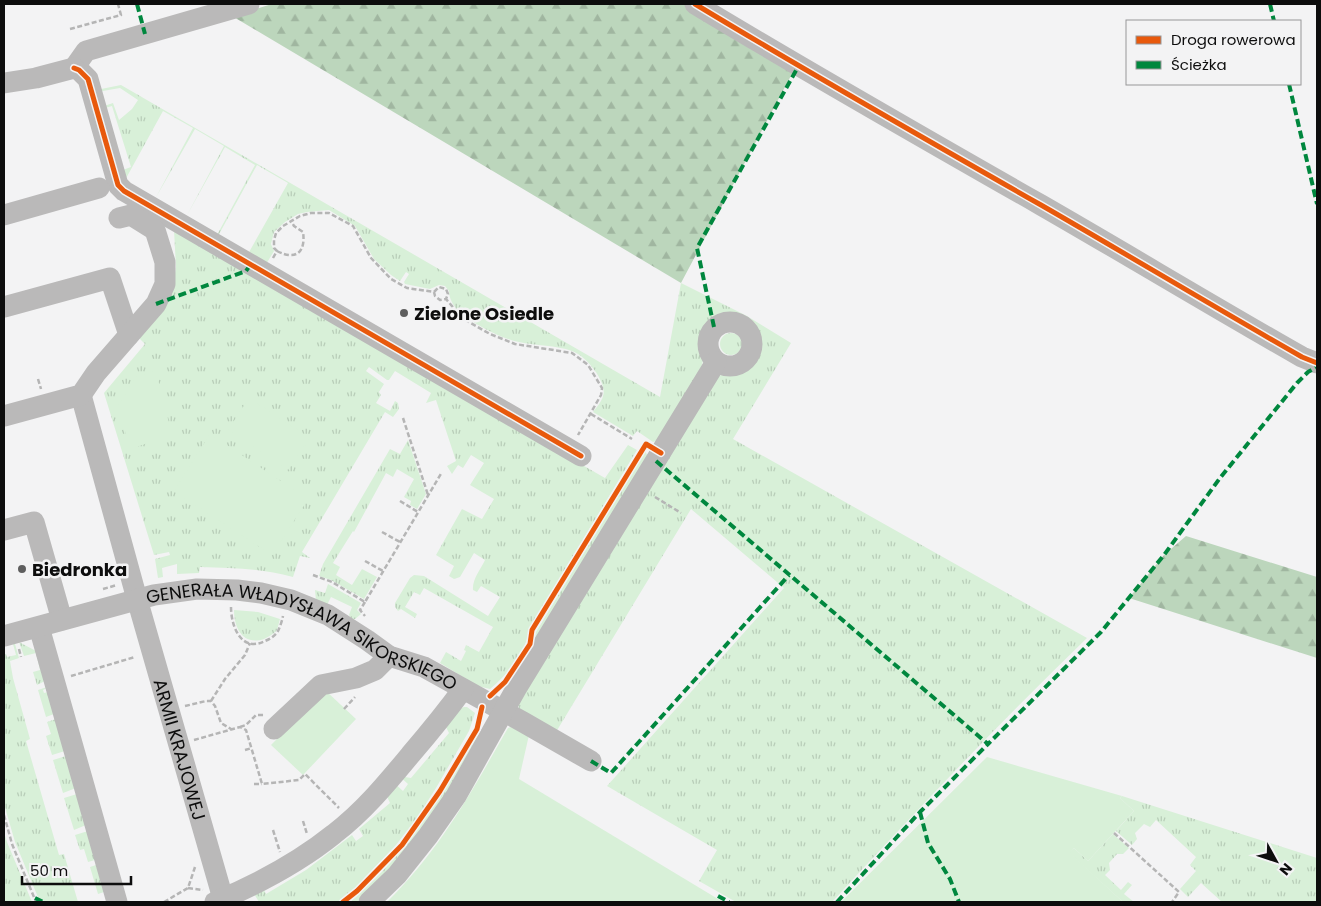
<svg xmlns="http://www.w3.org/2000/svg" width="1321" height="906" font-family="Poppins,sans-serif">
	<defs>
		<pattern id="grass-tufts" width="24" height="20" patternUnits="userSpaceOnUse" patternTransform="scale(1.25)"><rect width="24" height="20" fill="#d8f0d8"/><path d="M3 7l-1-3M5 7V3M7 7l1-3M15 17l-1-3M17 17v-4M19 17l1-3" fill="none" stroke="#b8cdb8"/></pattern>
		<pattern id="forest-firs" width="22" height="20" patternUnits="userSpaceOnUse" patternTransform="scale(1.25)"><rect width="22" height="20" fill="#bcd6bc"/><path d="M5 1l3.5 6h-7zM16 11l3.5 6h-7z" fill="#a0b6a0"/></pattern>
	</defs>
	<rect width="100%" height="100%" fill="#f3f3f4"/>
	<path fill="url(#grass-tufts)" d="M 121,85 L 660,397 L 681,283 L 747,316 L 791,343 L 733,439 L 1087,638 C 999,723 915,812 832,902 L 736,902 L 699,881 L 717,850 L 607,786 L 784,588 L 691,509 L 556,732 L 520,712 L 518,705 L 714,378 C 726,372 739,373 750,365 C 770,347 755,316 730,316 C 720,316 709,323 705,331 C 700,342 705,354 702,365 C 700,373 693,381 689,389 C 678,406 668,424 657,441 L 653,442 L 637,431 L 633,436 L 593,412 C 596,408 602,401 603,396 C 608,382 585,355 572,351 C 556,345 536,346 519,342 C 503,339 487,330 473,322 L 477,314 L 473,312 L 468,319 C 459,313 449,303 449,291 L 445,286 L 439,285 L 430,289 L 405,284 L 404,282 L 409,274 L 406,272 L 400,281 L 391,275 L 374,259 L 355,226 L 329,210 L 307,212 L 298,214 L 285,222 L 274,232 L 271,244 L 274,251 L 265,266 L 248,254 L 288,183 L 257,165 L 218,236 L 217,235 L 255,165 L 225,147 L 186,217 L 224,146 L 195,129 L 155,199 L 193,128 L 163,111 L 124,182 L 120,171 L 131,167 L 112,106 L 102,109 L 101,107 L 113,103 L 119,120 L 132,109 L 138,100 L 120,88 L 97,92 L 96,90 Z
		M 174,230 L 605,478 L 628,445 L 637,450 L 529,629 C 526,653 509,673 490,689 L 478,686 L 440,663 L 446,652 L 461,661 L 466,651 L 464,650 L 466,645 L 479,652 L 493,627 L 424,588 L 420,595 L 414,592 L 405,607 L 417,614 L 415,618 L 401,609 L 398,611 L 395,607 L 395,603 L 410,578 L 414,575 L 424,576 L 488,616 L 500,597 L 481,586 L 477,592 L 473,590 C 472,579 481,569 485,560 L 474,553 L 460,577 L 454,579 L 449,576 L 454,566 L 436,555 L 462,509 L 482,519 L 494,499 L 470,485 L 484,463 L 471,455 L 463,468 L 458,465 L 452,474 L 447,466 L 456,461 L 436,400 L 426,403 L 431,393 L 395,371 L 389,380 L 387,380 L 369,367 L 366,371 L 384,384 L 379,392 L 381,395 L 376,403 L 390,411 L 395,401 L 398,403 L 399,409 L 393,417 L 385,412 L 302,552 L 310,558 L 300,556 L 293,577 C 261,568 233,568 200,567 L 199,573 L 177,574 L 177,564 L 162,568 L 163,577 L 158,578 L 155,559 L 170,555 L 169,552 L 154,555 L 104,393 L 145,344 L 137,336 L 173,286 L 176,267 Z
		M720 344a11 11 0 1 1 22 0a11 11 0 1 1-22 0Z
		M 408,440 L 426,494 L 417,509 L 410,505 L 411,501 L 404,497 L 414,479 L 397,469 L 393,477 L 386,473 L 354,532 L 353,531 L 333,563 L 340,567 L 336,575 L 352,585 L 362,569 L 377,577 L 364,599 L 331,580 L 319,576 L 323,564 L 390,449 L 400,454 Z
		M 645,451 L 648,456 L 534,643 L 536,632 Z
		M 328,584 L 361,603 L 357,610 L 361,614 L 355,619 L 352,619 L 349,615 L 352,607 L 331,597 L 327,605 L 316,601 L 315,590 L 325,593 Z
		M 234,610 L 258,612 L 280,619 C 279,622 278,627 277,630 C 274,634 268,637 264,639 C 243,646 234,628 234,610 Z
		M 19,642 L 36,651 L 45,681 L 37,685 L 33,672 L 40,670 L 36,653 L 24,656 Z
		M 13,644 L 15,644 L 19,658 L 10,661 L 13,678 L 30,739 L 26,741 L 59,855 L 64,854 L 78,902 L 40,902 L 15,842 L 4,804 L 4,655 L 6,654 L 7,657 L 16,655 Z
		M 47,687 L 47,688 L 43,690 L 44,693 L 48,692 L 54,714 L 46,717 L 38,690 Z
		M 464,707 L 467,707 L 475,713 L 469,731 L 436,788 L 417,818 L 396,845 L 351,892 L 338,902 L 259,902 L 253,892 L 262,886 L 266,894 L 306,870 L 352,835 L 356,841 L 363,836 L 359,829 L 390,803 L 385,792 L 393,782 L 403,791 L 408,784 L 399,776 L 411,778 L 449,733 L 446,727 L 460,709 Z
		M 56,719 L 65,751 L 52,755 L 46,736 L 51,734 L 47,722 Z
		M 476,735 L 480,737 L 447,795 L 409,850 L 363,897 L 357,902 L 350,902 C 407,854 439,798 476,735 Z
		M 66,756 L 76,788 L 63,793 L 53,760 Z
		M 77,794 L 86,825 L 74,830 L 64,798 Z
		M 1122,796 L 1317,858 L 1317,902 L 1222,902 L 1201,883 L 1188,897 L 1180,889 L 1196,871 L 1190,865 L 1196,857 L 1156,820 L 1150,827 L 1144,824 L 1135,833 L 1137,839 L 1132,845 L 1116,831 L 1134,811 L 1120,798 Z
		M 88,831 L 95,860 L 88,862 L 84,849 L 80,850 L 75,835 Z
		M 4,832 L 7,842 L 32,902 L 4,902 Z
		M 1113,834 L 1129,848 L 1123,854 L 1117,854 L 1109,863 L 1110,870 L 1105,875 L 1121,890 L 1128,882 L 1132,885 L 1124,894 L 1134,902 L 1123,902 L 1069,853 L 1074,848 L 1088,861 Z
		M 96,865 L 104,892 L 98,894 L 90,867 Z"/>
	<path fill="url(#forest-firs)" d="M 272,4 L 686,4 L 794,70 L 681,283 L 232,16 Z
		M 1186,536 L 1317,577 L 1317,658 L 1129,598 L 1164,555 Z"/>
	<path fill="#d8f0d8" d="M 156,371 L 172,435 L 130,449 L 118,405 L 137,376 Z
		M 249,398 L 310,438 L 288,470 L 228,430 Z
		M 210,434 L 308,499 L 272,555 L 174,491 Z
		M 325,690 L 356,719 L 303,775 L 271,745 Z
		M 511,727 L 529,735 L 519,779 L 723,902 L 387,902 C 440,850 472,791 508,728 Z
		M 987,757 L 1122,796 L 1120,798 L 1134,811 L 1088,861 L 1074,848 L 1070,853 L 1123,902 L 841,902 Z"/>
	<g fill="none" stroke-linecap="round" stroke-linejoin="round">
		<path stroke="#b5b5b5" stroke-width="2.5" stroke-dasharray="5 2.5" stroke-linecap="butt" d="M 70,29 L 121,15 L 118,4
			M 277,251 C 296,261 306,252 303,232 L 294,226 L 291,221
			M 273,258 L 277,251 L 274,248 L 274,240 L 276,233 L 283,226 L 300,216 L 311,213 L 329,213 L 353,226 L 371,258 L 391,279 L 407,288 L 434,292 L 435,296 L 440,300 L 446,299 L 462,318 L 490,334 L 515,344 L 572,353 L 588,365 L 602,388 L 601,395 L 578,435
			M 434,292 L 439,287 L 446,289 L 448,294 L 446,299
			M 38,379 L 41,389
			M 591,414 L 632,439
			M 403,418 L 428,495
			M 655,497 L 681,513
			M 400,501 L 418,512
			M 382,532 L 400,542
			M 365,561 L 383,571
			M 313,575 L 332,582 L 365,602 L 442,472
			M 103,589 L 117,585
			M 365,602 L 360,610 L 365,616
			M 231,607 C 231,626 241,653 265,641 C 270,639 275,636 278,631 C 280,627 282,621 283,616
			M 19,649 L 21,657
			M 71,676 L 135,657
			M 211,701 L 225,679 L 245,655 L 250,643
			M 185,706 L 206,701 L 211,701 L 215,706 L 221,723 L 231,729
			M 344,709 L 355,697
			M 240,727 L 246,725 L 256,715 L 264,715
			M 194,740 L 240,727 L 246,730 L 262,784 L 299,780 L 305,774 L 339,808
			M 245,750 L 252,748
			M 254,784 L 262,784
			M 4,815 L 12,844 L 36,902
			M 303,821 L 307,834
			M 273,830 L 280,852
			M 1114,833 L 1179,892 L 1172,902
			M 188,888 L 203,890
			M 164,902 L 188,888 L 195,867"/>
		<g stroke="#bab9b9" stroke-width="21">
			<path d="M 695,4 C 809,73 925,139 1041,205 C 1128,255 1214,307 1302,357 L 1317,363"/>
			<path d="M 74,68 L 79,70 L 88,79 L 118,185 L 124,191 L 581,456"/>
			<path d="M 74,68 L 86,51 L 249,4"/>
			<path d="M 4,83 L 36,78 L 74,68"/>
			<path d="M 4,215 L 99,188"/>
			<path d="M 4,307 L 110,278 L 129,335"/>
			<circle cx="730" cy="344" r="22"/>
			<path id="s1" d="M 81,395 L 137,599 L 224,902"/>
			<path d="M 4,416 L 81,395 L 96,373 L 156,304 L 165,284 L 165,262 L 155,230 L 131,215 L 119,218"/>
			<path d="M 4,530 L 34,522 L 62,620"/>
			<path d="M 39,627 L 117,902"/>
			<path id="s2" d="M 4,636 L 154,595 L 197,589 L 237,590 L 261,593 L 291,600 L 328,615 L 367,640 L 389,656 L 424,667 L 523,722 L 591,761"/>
			<path d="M 274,729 L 321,685 L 356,678 L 375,670 L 389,656"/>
			<path d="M 215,902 C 258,884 298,863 334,834 C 364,811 387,783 411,754 C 429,733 447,711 463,689"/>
			<path d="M 369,902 L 397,875 L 428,836 L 456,796 L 516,689 L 716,362"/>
		</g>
		<path stroke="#00873e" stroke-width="4" stroke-dasharray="8 4" stroke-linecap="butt" d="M 137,4 L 145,34
			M 1270,4 L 1274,21
			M 1289,84 L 1317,204
			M 156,304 L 246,271 L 251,264
			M 714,327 L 697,248 L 798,67
			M 656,461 L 988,744 L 1101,632 L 1164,555 L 1220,478 L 1297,383 L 1308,372 L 1317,367
			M 591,761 L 611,773 L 789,575
			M 920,812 L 928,843 L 950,879 L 959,902
			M 718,896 L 729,902
			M 35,898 L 43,902
			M 837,902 L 920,812 L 988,744"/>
		<defs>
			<path id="cycleway" d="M 695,4 C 809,73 925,139 1041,205 C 1128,255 1214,307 1302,357 L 1317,363
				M 74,68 L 79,70 L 88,79 L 118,185 L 124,191 L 581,456
				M 490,696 L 505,682 L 530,644 L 532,630 L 646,444 L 661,453
				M 343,902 L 357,891 L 402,845 L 440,791 L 477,729 L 482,707"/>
		</defs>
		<use href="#cycleway" stroke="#f3f3f4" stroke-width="8"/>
		<use href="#cycleway" stroke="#e8590c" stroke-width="5"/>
	</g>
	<g fill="#5e5e5e" stroke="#f3f3f4" stroke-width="2">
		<circle cx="404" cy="313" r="5"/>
		<circle cx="22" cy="569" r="5"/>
	</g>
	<g text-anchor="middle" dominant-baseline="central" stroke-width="5" stroke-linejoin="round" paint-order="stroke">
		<g font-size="18" font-weight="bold" fill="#0d0d0d" stroke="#f3f3f4" text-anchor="start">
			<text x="414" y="313">Zielone Osiedle</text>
			<text x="32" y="569">Biedronka</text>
		</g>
		<g font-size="18" fill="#0d0d0d" stroke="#f3f3f4">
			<text stroke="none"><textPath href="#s2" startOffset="314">GENERAŁA WŁADYSŁAWA SIKORSKIEGO</textPath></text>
			<text stroke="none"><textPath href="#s1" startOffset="368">ARMII KRAJOWEJ</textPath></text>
		</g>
	</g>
	<rect width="1321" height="906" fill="none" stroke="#0d0d0d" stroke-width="10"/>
	<rect x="1126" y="20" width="175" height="65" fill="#f3f3f4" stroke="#979798"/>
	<rect x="1136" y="36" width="25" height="8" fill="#e8590c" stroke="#979798"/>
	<text x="1171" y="45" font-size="15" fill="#0d0d0d">Droga rowerowa</text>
	<rect x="1136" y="61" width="25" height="8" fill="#00873e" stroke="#979798"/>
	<text x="1171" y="70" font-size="15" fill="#0d0d0d">Ścieżka</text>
	<g transform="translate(1276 861) rotate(130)" stroke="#f3f3f4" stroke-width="4" paint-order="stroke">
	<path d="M0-4L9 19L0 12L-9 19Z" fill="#0d0d0d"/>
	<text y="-8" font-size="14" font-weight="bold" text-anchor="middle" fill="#0d0d0d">N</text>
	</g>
	<path d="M22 876v8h109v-8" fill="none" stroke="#0d0d0d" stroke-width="2.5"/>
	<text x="30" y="876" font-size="15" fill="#0d0d0d" stroke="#f3f3f4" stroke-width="4" paint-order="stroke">50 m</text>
</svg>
